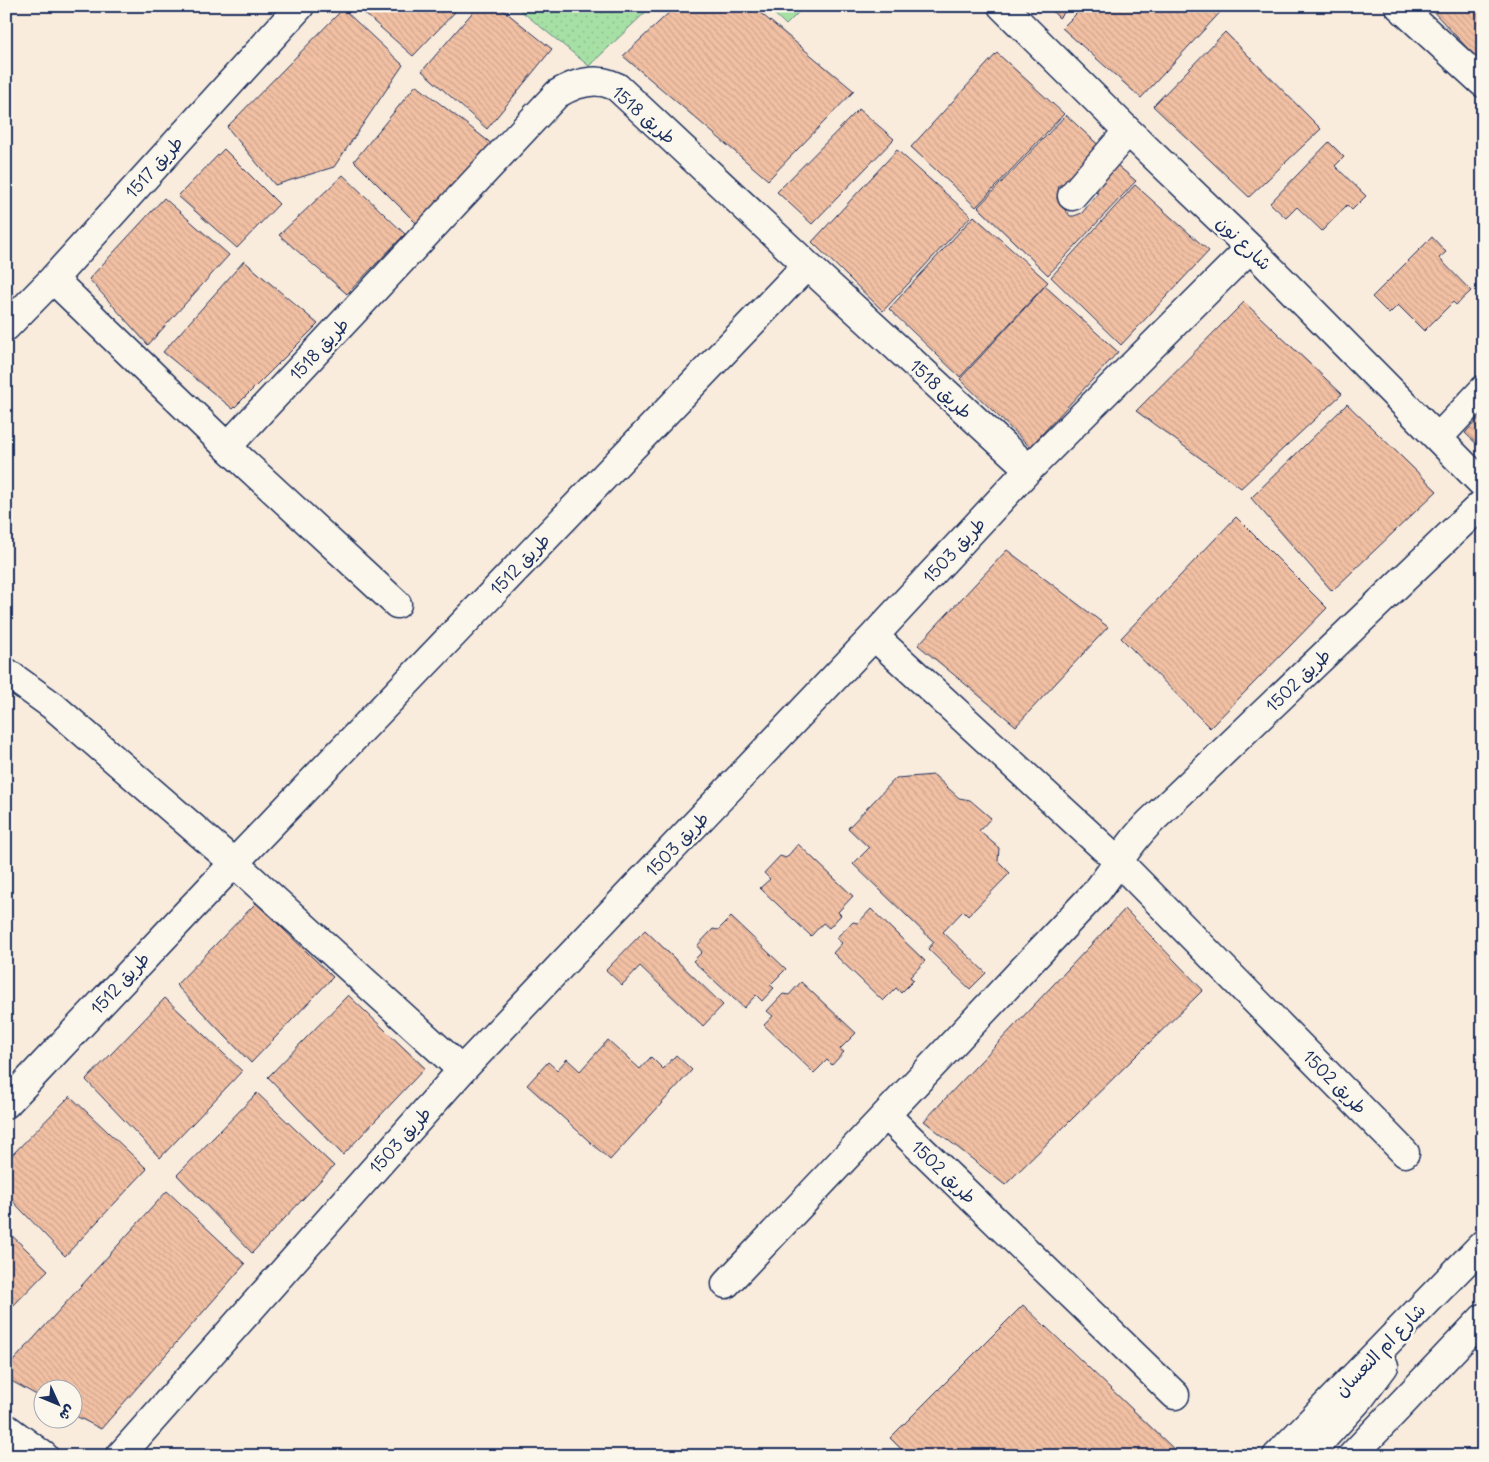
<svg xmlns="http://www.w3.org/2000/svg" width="1489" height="1462" font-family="Delius,'Playpen Sans Arabic',sans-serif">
	<defs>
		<pattern id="garden-dots" width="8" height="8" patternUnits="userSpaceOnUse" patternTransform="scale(1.25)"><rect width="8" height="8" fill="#a7e0a5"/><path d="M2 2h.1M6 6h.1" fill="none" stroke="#8fc090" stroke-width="1.8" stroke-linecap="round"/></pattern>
		<pattern id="building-back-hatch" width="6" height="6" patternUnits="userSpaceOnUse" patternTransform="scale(1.25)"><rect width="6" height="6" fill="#f2c0a3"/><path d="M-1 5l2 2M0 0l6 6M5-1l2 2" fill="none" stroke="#cfa58f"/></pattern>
	</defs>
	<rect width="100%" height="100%" fill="#f9ecdd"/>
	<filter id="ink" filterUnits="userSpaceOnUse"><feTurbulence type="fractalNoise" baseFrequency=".02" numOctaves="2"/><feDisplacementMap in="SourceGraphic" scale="10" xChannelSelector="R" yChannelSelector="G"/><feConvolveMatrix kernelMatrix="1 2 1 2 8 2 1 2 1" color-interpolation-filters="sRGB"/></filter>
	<g filter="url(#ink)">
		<path fill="url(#garden-dots)" stroke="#618882" d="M 515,6 L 652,6 L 589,66 Z"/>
		<path fill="#a7e0a5" stroke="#618882" d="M 766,6 L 805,6 L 786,25 Z"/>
		<path fill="url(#building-back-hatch)" stroke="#1b2f5e" d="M 356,6 L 449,6 L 455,12 L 413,56 Z
			M 478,6 L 498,6 L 552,49 L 487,129 L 422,71 Z
			M 676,6 L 752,6 L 854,91 L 768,180 L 623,56 Z
			M 1047,6 L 1071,6 L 1059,18 Z
			M 1084,6 L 1226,6 L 1141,98 L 1062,28 Z
			M 1431,6 L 1483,6 L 1483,65 L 1430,8 Z
			M 343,9 L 403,65 L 334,167 L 275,185 L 227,127 Z
			M 1225,32 L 1321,129 L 1249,197 L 1153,106 Z
			M 997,53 L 1064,114 L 976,207 L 911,147 Z
			M 416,85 L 492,144 L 417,224 L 354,161 Z
			M 859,109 L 894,139 L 812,224 L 777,192 Z
			M 1066,115 L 1106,152 L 1076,184 L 1059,185 L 1057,199 L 1070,216 L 1074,216 L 1082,213 L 1098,193 L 1083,188 L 1111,160 L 1136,181 L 1048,275 L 978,207 Z
			M 1329,142 L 1344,157 L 1335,166 L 1366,196 L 1352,210 L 1347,205 L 1322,231 L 1297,207 L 1286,218 L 1270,203 Z
			M 224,149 L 279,204 L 237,248 L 178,196 Z
			M 897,150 L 971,216 L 883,311 L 812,242 Z
			M 343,175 L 405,234 L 347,294 L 279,235 Z
			M 1135,185 L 1209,251 L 1121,345 L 1051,277 Z
			M 164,198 L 229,255 L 148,345 L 89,279 Z
			M 974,216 L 1048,282 L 960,377 L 889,309 Z
			M 1432,237 L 1446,252 L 1439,258 L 1471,291 L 1456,305 L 1453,302 L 1424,331 L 1398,305 L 1389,314 L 1372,297 Z
			M 244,261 L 318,324 L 233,409 L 163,352 Z
			M 1045,286 L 1118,352 L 1030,447 L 960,379 Z
			M 1244,302 L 1342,394 L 1241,488 L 1136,411 Z
			M 1347,404 L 1437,491 L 1332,591 L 1251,498 Z
			M 1483,414 L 1483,450 L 1465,433 Z
			M 1236,517 L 1327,608 L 1210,728 L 1121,638 Z
			M 1007,550 L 1108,627 L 1016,726 L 918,645 Z
			M 934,775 L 959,798 L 970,800 L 991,818 L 979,831 L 999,848 L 998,861 L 1010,873 L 968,916 L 963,911 L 943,932 L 986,973 L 970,989 L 928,949 L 934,942 L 853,864 L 869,848 L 848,828 L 896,778 Z
			M 798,844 L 853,896 L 838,912 L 841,915 L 829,928 L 823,923 L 811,936 L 760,888 L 770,879 L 764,873 L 780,856 L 786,858 Z
			M 256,903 L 333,977 L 251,1063 L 176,985 Z
			M 871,909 L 925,961 L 910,977 L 914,980 L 901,993 L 896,988 L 883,1001 L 833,953 L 842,943 L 836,938 L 853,922 L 858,923 Z
			M 1125,909 L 1203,990 L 1005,1185 L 924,1121 Z
			M 731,917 L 786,969 L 770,985 L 774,988 L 762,1001 L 756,995 L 744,1008 L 693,961 L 702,952 L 697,946 L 713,929 L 718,930 Z
			M 645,930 L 723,1005 L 703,1026 L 640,966 L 622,985 L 606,970 Z
			M 801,982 L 856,1033 L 840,1049 L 844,1052 L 832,1065 L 827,1060 L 814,1073 L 764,1025 L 773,1016 L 767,1011 L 783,994 L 789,995 Z
			M 348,995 L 425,1068 L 343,1155 L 268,1077 Z
			M 165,998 L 242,1071 L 160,1158 L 86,1080 Z
			M 608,1040 L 640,1069 L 651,1057 L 663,1069 L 676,1055 L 692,1070 L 610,1160 L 527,1085 L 548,1062 L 557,1070 L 567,1059 L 580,1071 Z
			M 257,1093 L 334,1166 L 252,1253 L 177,1175 Z
			M 70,1096 L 147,1169 L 65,1256 L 6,1194 L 6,1161 Z
			M 167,1191 L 245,1264 L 101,1429 L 72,1414 L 72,1390 L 42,1390 L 42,1398 L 6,1378 L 6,1369 Z
			M 6,1230 L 48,1270 L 6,1313 Z
			M 1023,1305 L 1176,1451 L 1172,1456 L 908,1456 L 890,1438 Z"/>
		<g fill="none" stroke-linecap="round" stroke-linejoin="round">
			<defs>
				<path id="minor" d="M 1002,6 L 1128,131 L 1250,248 L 1483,484
					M 1399,6 L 1483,83
					M 1072,196 L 1128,131
					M 53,279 L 227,447 L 397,604
					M 6,327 L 53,279 L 300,6
					M 1438,438 L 1483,390
					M 227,447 L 557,94 C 569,87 586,80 601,82 C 606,82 612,85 617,87 L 807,265 L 1029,469
					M 874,636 L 1118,861 L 1405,1153
					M 6,672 L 53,706 L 234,863 L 462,1070
					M 6,1104 L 234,863 L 807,265
					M 886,1115 L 1175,1395
					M 726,1284 L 1097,891 C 1115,868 1128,844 1149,823 L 1483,503
					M 6,1428 L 44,1456
					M 120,1456 L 462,1070 L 874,636 L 1029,469 L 1250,248"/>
				<path id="major" d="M 1277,1456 L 1483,1244
					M 1307,1456 L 1360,1398 L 1384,1366
					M 1352,1456 L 1483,1318"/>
			</defs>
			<use href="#minor" stroke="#1b2f5e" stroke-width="31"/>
			<use href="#major" stroke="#1b2f5e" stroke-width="31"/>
			<use href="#minor" stroke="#fbf7ec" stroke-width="28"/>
			<use href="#major" stroke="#fbf7ec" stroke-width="28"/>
		</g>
	</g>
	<g text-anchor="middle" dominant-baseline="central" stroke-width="5" stroke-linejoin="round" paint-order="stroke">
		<g font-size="18" fill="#1b2f5e" stroke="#fbf7ec">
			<text transform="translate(644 115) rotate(41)">طريق 1518</text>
			<text transform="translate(154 167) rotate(-48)">طريق 1517</text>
			<text transform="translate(1244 243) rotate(44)">شارع نون</text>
			<text transform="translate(319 349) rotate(-47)">طريق 1518</text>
			<text transform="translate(941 389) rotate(43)">طريق 1518</text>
			<text transform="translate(954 550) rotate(-47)">طريق 1503</text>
			<text transform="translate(520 564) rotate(-46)">طريق 1512</text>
			<text transform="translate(1298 680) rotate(-44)">طريق 1502</text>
			<text transform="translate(677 844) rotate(-46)">طريق 1503</text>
			<text transform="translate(120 983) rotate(-47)">طريق 1512</text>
			<text transform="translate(1335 1082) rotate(45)">طريق 1502</text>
			<text transform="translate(400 1140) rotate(-48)">طريق 1503</text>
			<text transform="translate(944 1172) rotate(44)">طريق 1502</text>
			<text transform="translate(1380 1350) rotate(-46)">شارع ام النعسان</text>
		</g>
	</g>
	<rect width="1489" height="1462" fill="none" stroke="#fbf7ec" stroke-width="25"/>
	<rect x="12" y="12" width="1464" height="1437" fill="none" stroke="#1b2f5e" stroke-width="2" filter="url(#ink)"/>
	<g transform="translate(58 1404) rotate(134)"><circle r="24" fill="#fbf7ec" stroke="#a1a7b3"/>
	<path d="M0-4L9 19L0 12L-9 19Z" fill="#1b2f5e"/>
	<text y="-8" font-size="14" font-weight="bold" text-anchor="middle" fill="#1b2f5e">ش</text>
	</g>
</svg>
